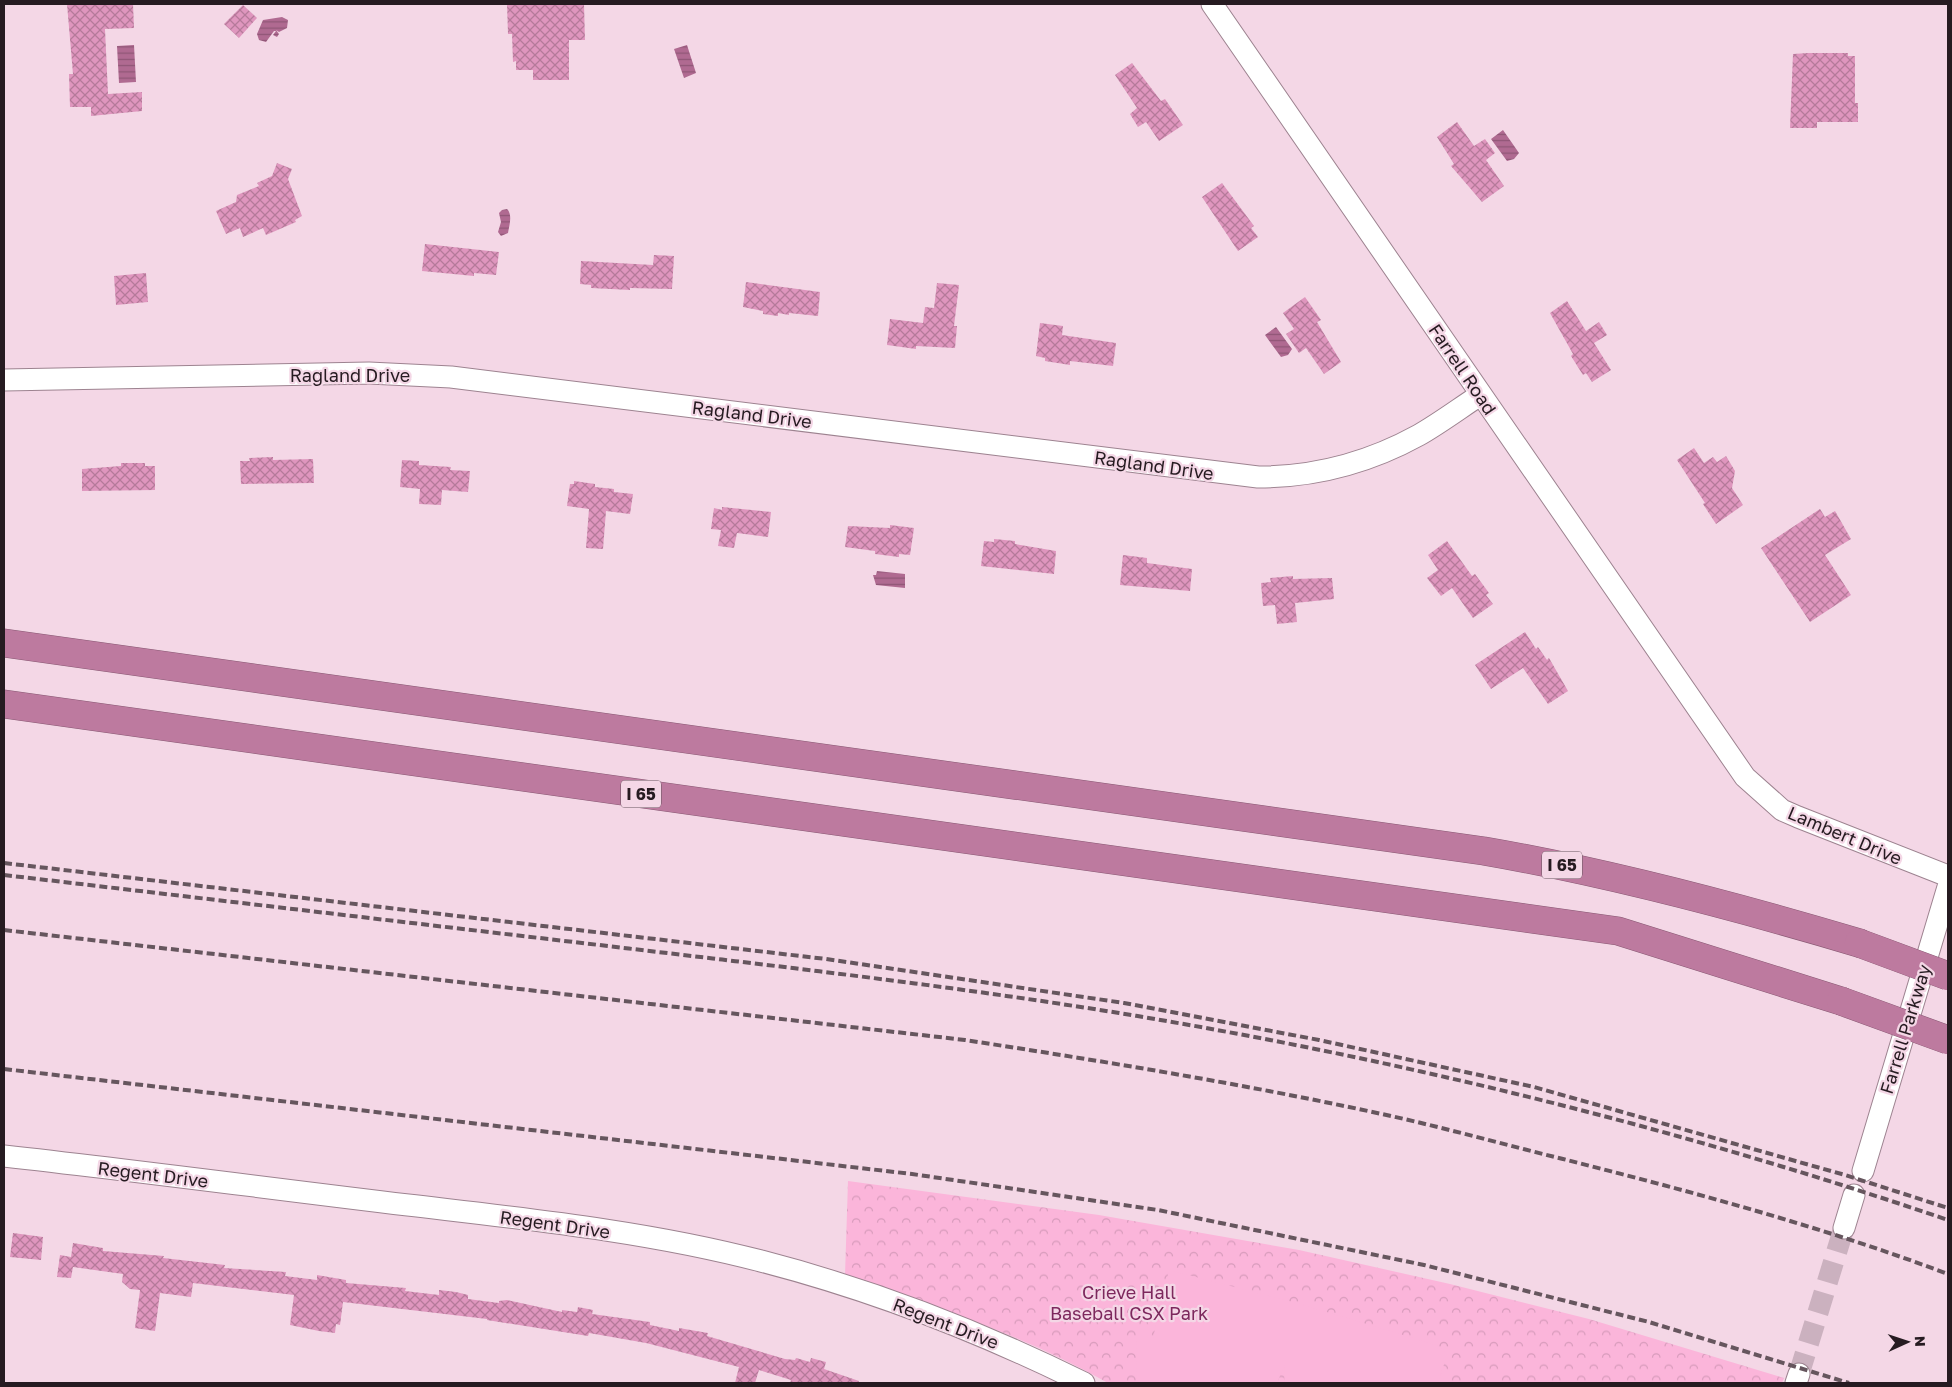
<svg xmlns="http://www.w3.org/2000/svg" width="1952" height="1387" font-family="'Golos Text',sans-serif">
	<defs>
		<pattern id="forest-crowns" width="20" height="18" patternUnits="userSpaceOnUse" patternTransform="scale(1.25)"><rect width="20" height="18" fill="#fbb5da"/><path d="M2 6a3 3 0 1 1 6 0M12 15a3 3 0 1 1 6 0" fill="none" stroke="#d79bbb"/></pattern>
		<pattern id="water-rules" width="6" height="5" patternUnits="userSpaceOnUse" patternTransform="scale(1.25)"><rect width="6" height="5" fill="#b06a91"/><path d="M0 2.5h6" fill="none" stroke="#8f5676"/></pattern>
		<pattern id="building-cross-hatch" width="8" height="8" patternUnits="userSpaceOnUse" patternTransform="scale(1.25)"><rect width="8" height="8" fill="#df96be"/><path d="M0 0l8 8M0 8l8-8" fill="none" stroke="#b57a9a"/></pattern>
	</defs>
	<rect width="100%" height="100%" fill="#f4d7e6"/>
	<path fill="url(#forest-crowns)" d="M 848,1181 L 1099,1215 L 1299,1250 L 1450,1284 L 1589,1319 L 1784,1378 L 1782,1383 L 1108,1383 C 1026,1336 934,1306 845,1275 Z"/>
	<path fill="#fbb5da" d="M 1169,1270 L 1300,1304 L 1436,1345 L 1443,1349 L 1447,1355 L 1438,1383 L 1284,1383 L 1285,1364 L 1277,1383 L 1140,1383 L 1137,1382 L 1136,1338 L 1153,1338 Z"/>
	<path fill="url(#water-rules)" d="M 282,17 L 288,20 L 287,28 L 279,32 L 276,30 L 279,34 L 277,37 L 273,35 L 276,31 L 274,31 L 266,42 L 259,40 L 257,34 L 263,20 Z
		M 134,45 L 136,82 L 119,83 L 117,46 Z
		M 687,45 L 696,73 L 684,78 L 674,49 Z
		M 1503,130 L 1519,153 L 1514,159 L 1507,161 L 1491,139 Z
		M 507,209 C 513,215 509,226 508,233 L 501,236 L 498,232 L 501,222 L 499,213 L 502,210 Z
		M 1276,327 L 1292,349 L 1288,355 L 1281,357 L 1265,335 Z
		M 877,571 L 905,574 L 905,588 L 876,585 L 873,575 L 876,575 Z"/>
	<path fill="url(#building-cross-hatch)" d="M 67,4 L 133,4 L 134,28 L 105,29 L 108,94 L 142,92 L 142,111 L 91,116 L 91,107 L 70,107 L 69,74 L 73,74 Z
		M 507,4 L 584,4 L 585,40 L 569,40 L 569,80 L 533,80 L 533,70 L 516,70 L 516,61 L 513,62 L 512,34 L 508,34 Z
		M 243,5 L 257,18 L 239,38 L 224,24 Z
		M 1808,53 L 1848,53 L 1848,56 L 1855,56 L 1855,103 L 1858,103 L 1858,122 L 1817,122 L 1817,128 L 1790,128 L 1793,54 Z
		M 1132,63 L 1161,101 L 1165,99 L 1183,125 L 1159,141 L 1146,122 L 1138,127 L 1130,114 L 1137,108 L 1115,75 Z
		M 1457,122 L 1474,146 L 1485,139 L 1495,153 L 1486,160 L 1504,186 L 1482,202 L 1451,166 L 1454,164 L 1437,137 Z
		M 277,163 L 292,169 L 288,179 L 302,216 L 295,220 L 296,222 L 266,235 L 263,228 L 243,237 L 240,228 L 226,234 L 216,211 L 236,202 L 237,195 L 259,186 L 257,183 L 272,176 Z
		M 1222,183 L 1254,226 L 1251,228 L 1258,237 L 1238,251 L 1202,197 Z
		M 425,244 L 499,252 L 496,275 L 474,273 L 474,276 L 422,271 Z
		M 654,255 L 674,256 L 672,289 L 630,288 L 630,290 L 591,288 L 591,285 L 580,284 L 581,261 L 653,265 Z
		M 146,273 L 148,302 L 116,305 L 114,276 Z
		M 746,282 L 820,292 L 818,316 L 789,313 L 789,315 L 778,313 L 778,316 L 763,314 L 763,311 L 743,307 Z
		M 937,283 L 959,285 L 954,326 L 957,326 L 955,348 L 916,346 L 916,349 L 887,345 L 890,319 L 923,323 L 925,307 L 934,308 Z
		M 1305,297 L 1321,320 L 1317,322 L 1341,362 L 1324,374 L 1306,348 L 1299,353 L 1286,334 L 1294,329 L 1283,313 Z
		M 1567,301 L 1586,331 L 1599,322 L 1607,335 L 1594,343 L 1611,370 L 1592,382 L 1586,373 L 1583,375 L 1571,356 L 1573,354 L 1550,313 Z
		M 1040,323 L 1063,326 L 1062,335 L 1116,343 L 1113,366 L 1070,361 L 1070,365 L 1045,361 L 1045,358 L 1036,356 Z
		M 1694,448 L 1704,463 L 1713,457 L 1717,462 L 1726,456 L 1735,471 L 1732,488 L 1743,505 L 1716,524 L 1703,504 L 1705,503 L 1677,460 Z
		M 273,457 L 273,460 L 313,459 L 314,483 L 241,484 L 240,461 L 250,461 L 249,458 Z
		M 402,460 L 419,461 L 419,465 L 451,467 L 450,470 L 470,471 L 468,492 L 442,490 L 441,505 L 419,504 L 420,489 L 400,487 Z
		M 121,463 L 145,463 L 145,466 L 155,466 L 155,490 L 82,491 L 82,469 L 121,466 Z
		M 574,481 L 595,484 L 595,487 L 614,489 L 614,492 L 633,494 L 630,514 L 606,511 L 603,549 L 586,548 L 589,509 L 567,506 L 570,484 L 574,484 Z
		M 722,507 L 771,512 L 768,537 L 737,533 L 734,548 L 718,546 L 721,530 L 711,529 L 714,508 L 722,510 Z
		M 1820,509 L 1825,517 L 1835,511 L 1851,539 L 1825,555 L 1851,595 L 1810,622 L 1761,548 Z
		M 890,525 L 914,528 L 910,555 L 899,554 L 899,557 L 875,554 L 875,551 L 845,547 L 848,526 L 890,528 Z
		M 994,539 L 1015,541 L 1015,544 L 1056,551 L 1054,574 L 981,566 L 984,541 L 994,542 Z
		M 1447,541 L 1472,576 L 1475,574 L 1489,593 L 1486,595 L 1493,604 L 1473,618 L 1452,588 L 1441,596 L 1427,578 L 1438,570 L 1428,555 Z
		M 1123,555 L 1147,558 L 1147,563 L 1192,569 L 1190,591 L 1120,585 Z
		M 1293,576 L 1293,579 L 1332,578 L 1334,599 L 1295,603 L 1297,622 L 1277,624 L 1275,605 L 1263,606 L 1261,583 L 1271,582 L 1270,578 Z
		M 1525,632 L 1536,649 L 1538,647 L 1547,660 L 1549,658 L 1568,691 L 1548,704 L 1523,668 L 1491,689 L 1475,665 Z
		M 13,1233 L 43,1237 L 41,1260 L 10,1257 Z
		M 73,1243 L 103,1248 L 103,1251 L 164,1256 L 163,1258 L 225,1265 L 224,1268 L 286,1272 L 285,1276 L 317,1280 L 317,1275 L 346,1280 L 346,1283 L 406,1288 L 405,1291 L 439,1295 L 439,1290 L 456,1292 L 468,1295 L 468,1299 L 499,1303 L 499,1301 L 507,1300 L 562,1312 L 562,1310 L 577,1312 L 578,1307 L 593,1310 L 592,1314 L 650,1322 L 650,1325 L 679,1331 L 679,1328 L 708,1333 L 707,1336 L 785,1359 L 795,1360 L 796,1358 L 810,1362 L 811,1358 L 826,1362 L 824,1369 L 859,1381 L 858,1383 L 790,1383 L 791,1380 L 759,1370 L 755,1383 L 735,1383 L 739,1367 L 646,1343 L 589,1333 L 588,1336 L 487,1320 L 487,1319 L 343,1302 L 340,1325 L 336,1324 L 335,1333 L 319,1331 L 290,1325 L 294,1295 L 193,1283 L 191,1297 L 160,1293 L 155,1331 L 135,1328 L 140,1290 L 130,1289 L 122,1282 L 123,1274 L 73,1267 L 71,1278 L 57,1277 L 60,1255 L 71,1257 Z"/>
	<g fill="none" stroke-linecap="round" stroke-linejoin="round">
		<path stroke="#cbb1bf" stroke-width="21" stroke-dasharray="21 11" stroke-linecap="butt" d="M 1799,1374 L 1844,1228"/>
		<defs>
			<path id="minor" d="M 1212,4 L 1745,777 L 1782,810 L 1798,817 L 1948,876
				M 4,380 L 369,373 L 451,377 L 1258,477 C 1314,477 1370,462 1419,435 C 1440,423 1460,408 1480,395
				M 4,1156 C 139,1171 274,1189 408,1205 C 526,1219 646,1231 761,1261 C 873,1290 981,1332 1084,1383
				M 1863,1171 L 1948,887
				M 1844,1228 L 1854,1195
				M 1796,1383 L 1799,1374"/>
			<path id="motorway" d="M 4,643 L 1484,851 C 1611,873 1735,906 1859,943
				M 4,704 L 1618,931 L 1841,1001"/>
		</defs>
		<use href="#minor" stroke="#9d8390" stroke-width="23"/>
		<use href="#motorway" stroke="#885973" stroke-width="29"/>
		<use href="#minor" stroke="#fff" stroke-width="21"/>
		<use href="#motorway" stroke="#bd7a9f" stroke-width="28"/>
		<path stroke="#66565e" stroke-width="4" stroke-dasharray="8 4" stroke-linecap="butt" d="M 4,863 L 826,959 L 1124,1003 L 1319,1040 L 1534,1087 L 1845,1175 L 1948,1208
			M 4,875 C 208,899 412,923 616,947 C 784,967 952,986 1119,1013 C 1400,1059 1679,1128 1948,1220
			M 4,930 L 965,1040 C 1108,1062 1250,1085 1391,1116 C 1449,1129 1506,1145 1563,1159 C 1693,1192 1823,1227 1948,1274
			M 4,1069 L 912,1174 L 1158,1210 L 1424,1265 L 1649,1322 L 1849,1383"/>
		<defs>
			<path id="motorway-bridge" d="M 1859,943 L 1948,976
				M 1841,1001 L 1948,1040"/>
		</defs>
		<use href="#motorway-bridge" stroke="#885973" stroke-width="29" stroke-linecap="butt"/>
		<use href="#motorway-bridge" stroke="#bd7a9f" stroke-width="28"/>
	</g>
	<g text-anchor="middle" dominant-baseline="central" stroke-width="4.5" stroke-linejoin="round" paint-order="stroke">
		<g fill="#f4d7e6" stroke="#64535c" stroke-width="1">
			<rect x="621" y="780.5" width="40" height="27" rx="4"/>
			<rect x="1542" y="851.5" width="40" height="27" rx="4"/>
		</g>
		<g font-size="16" font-weight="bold" fill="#261b21">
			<text x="641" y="794">I 65</text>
			<text x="1562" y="865">I 65</text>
		</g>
		<g font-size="18" fill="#261b21" stroke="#f4d7e6">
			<text transform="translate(1463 369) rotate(56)">Farrell Road</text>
			<text x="350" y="375">Ragland Drive</text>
			<text transform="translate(752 414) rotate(7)">Ragland Drive</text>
			<text transform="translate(1154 465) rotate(8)">Ragland Drive</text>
			<text transform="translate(1845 835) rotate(23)">Lambert Drive</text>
			<text transform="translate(1905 1029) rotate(-73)">Farrell Parkway</text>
			<text transform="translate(153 1174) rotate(7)">Regent Drive</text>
			<text transform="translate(555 1224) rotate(8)">Regent Drive</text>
			<text transform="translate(946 1323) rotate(21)">Regent Drive</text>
		</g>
		<g font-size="18" fill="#7d285d" stroke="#f4d7e6">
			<text x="1129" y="1292">Crieve Hall<tspan x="1129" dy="21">Baseball CSX Park</tspan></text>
		</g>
	</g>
	<rect width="1952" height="1387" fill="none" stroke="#261b21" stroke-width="10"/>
	<g transform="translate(1907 1342) rotate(87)" stroke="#f4d7e6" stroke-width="4" paint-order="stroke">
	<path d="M0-4L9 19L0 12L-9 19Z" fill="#261b21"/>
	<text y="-8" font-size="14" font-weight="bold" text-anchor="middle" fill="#261b21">N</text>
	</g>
</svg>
